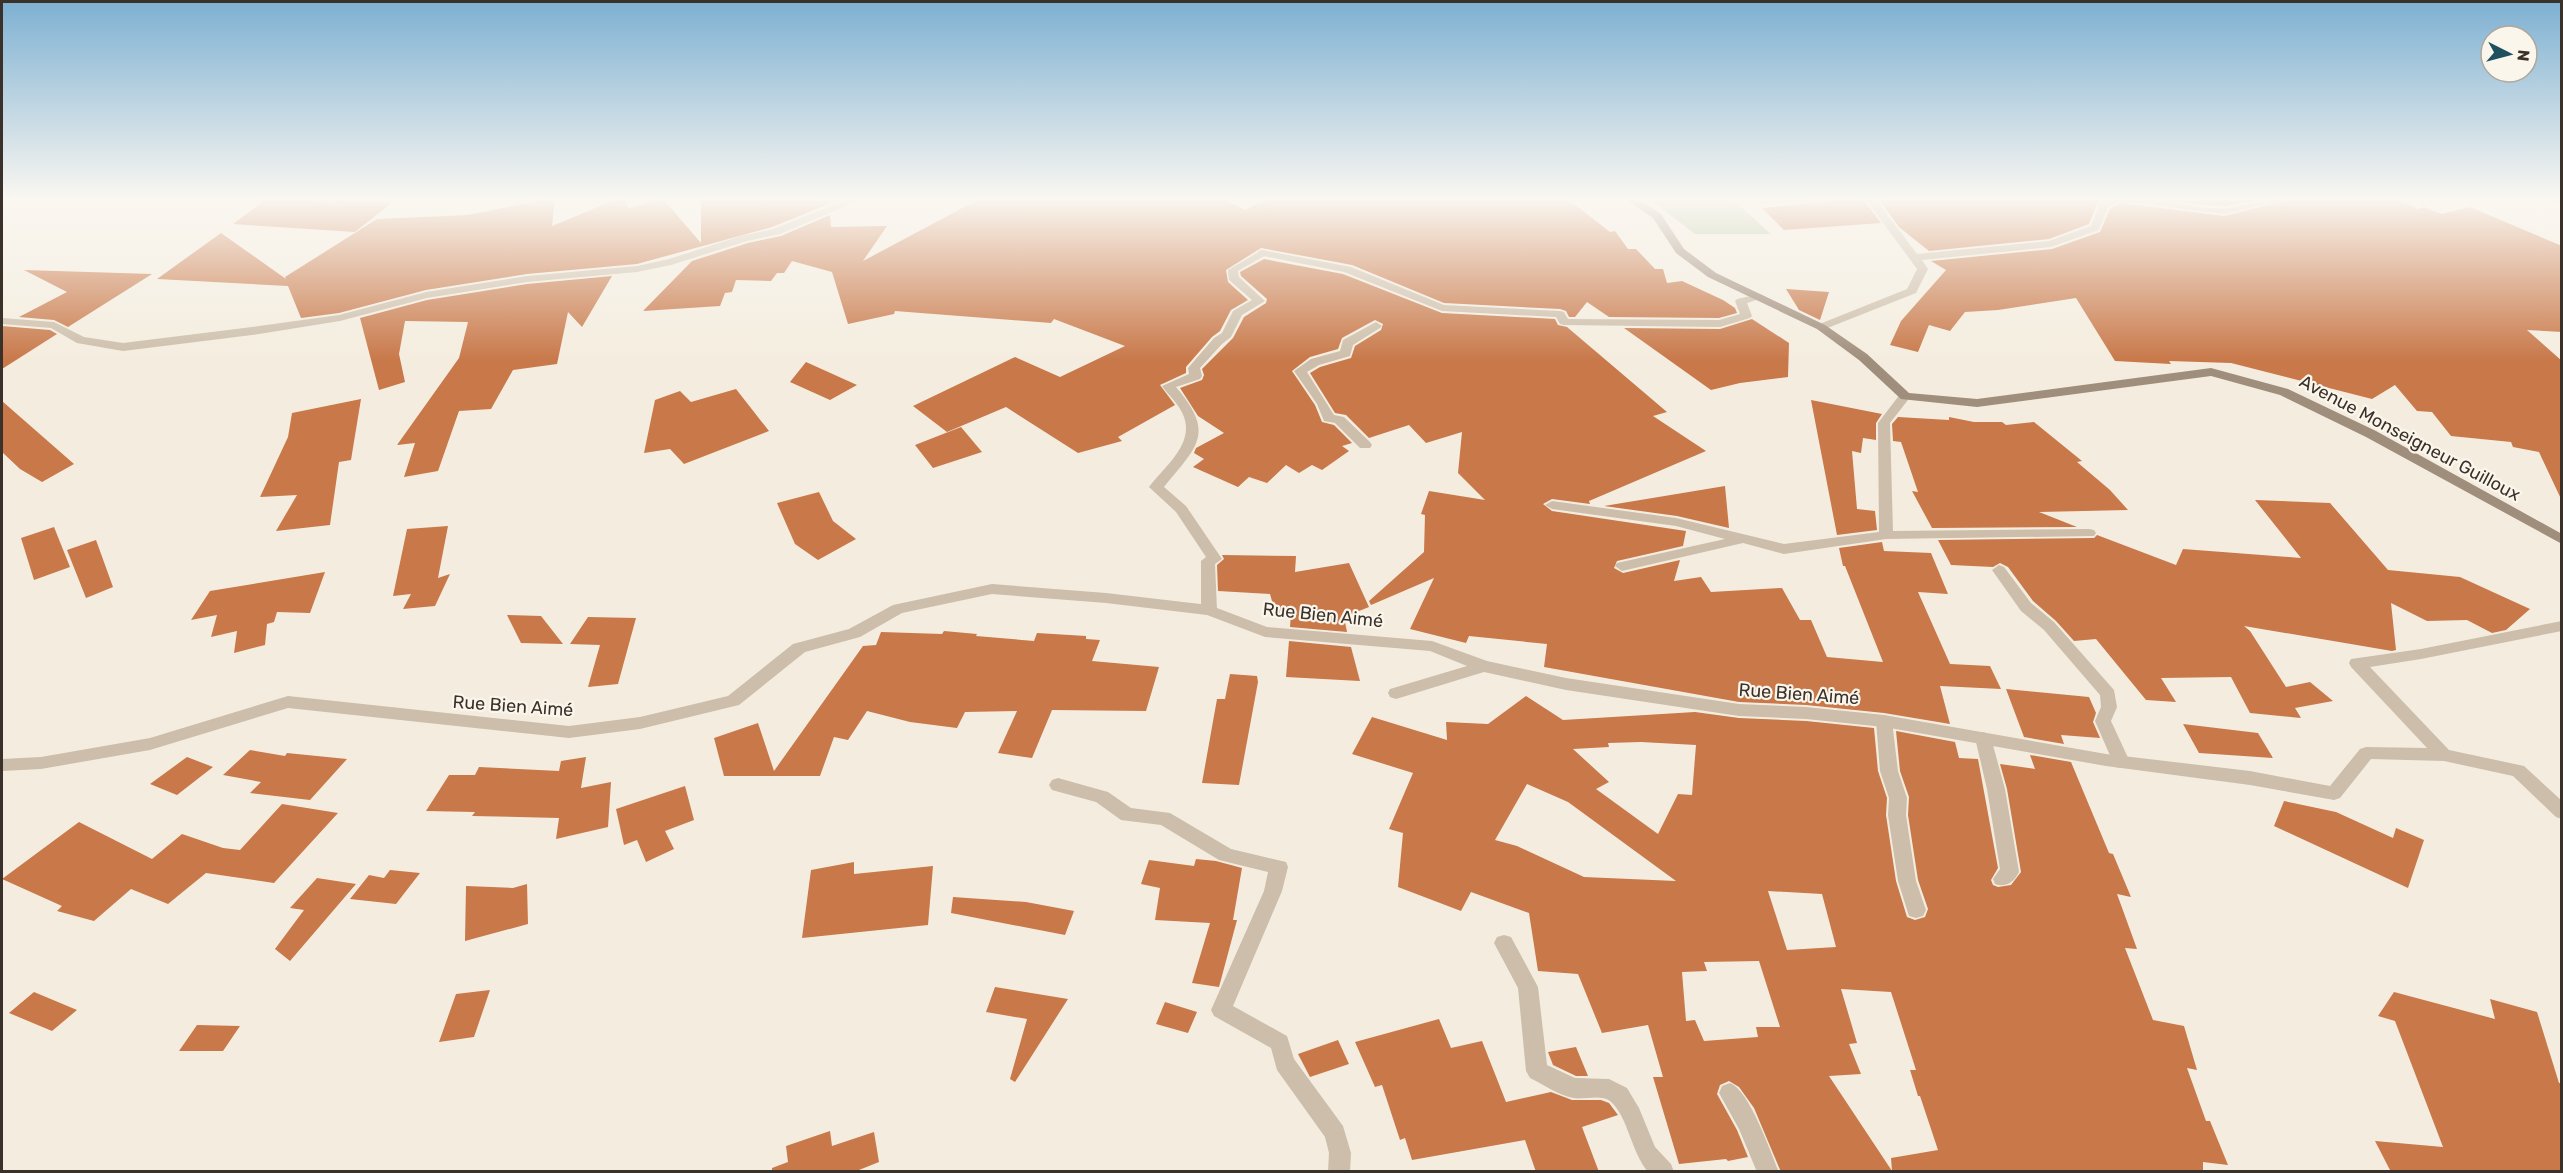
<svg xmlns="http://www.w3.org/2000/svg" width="2563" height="1173" font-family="Rubik,sans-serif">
	<rect width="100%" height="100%" fill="#f4eddf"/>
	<path fill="#b2c39e" d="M 1647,197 L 1730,197 L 1771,234 L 1695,234 Z"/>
	<path fill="#c87849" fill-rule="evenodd" d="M 269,197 L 334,203 L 336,201 L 393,202 L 355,232 L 233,224 Z
		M 622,197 L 625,197 L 628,208 L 663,199 L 701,243 L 701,200 L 722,197 L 828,197 L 829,204 L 772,227 L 637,264 L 527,274 L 426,290 L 339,313 L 301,318 L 288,286 L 157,279 L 221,233 L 286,279 L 285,277 L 377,219 L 467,215 L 555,198 L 552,226 Z
		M 983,197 L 1220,197 L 1245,210 L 1270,197 L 1565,197 L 1610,232 L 1615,231 L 1628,249 L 1636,249 L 1655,269 L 1663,269 L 1667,283 L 1682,281 L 1723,300 L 1735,308 L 1737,313 L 1719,318 L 1609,317 L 1587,302 L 1575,317 L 1569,317 L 1566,311 L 1560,309 L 1444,303 L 1352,265 L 1261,248 L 1226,270 L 1228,282 L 1248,300 L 1231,310 L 1220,331 L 1212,337 L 1186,367 L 1186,373 L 1160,385 L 1175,405 L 1118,437 L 1122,441 L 1078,453 L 1006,407 L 947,432 L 913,406 L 1015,357 L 1060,377 L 1125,346 L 1054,319 L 1051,323 L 895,311 L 894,314 L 848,324 L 832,272 L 792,261 L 784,273 L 777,273 L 771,281 L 736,280 L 732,292 L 725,293 L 720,306 L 643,311 L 692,261 L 748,243 L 781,236 L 830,215 L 831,227 L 887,226 L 863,261 Z
		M 1877,197 L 2112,197 L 2098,202 L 2089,224 L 2049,239 L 1929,251 L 1899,227 Z
		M 2156,197 L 2274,197 L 2225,206 L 2194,204 Z
		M 2301,197 L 2392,197 L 2418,209 L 2424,207 L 2442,214 L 2470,207 L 2562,246 L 2562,332 L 2527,330 L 2562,361 L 2562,501 L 2539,452 L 2513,447 L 2511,442 L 2451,436 L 2432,412 L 2417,411 L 2395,385 L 2372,399 L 2231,363 L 2169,361 L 2171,364 L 2115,361 L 2076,298 L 1998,310 L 1965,312 L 1950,331 L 1929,325 L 1918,352 L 1890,345 L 1901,321 L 1946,270 L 1931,261 L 2052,249 L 2100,232 L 2110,209 L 2121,203 L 2224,216 Z
		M 1862,198 L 1881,223 L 1784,230 L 1762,208 Z
		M 1264,259 L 1343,274 L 1442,313 L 1555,319 L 1558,325 L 1567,327 L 1667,412 L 1653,416 L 1706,451 L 1589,501 L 1590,504 L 1552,499 L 1543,504 L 1552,511 L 1686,531 L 1683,546 L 1617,561 L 1614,568 L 1623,573 L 1680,560 L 1674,581 L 1701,577 L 1711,592 L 1782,588 L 1800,620 L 1811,620 L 1827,657 L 1883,662 L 1845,566 L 1843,566 L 1839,548 L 1882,542 L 1884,551 L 1931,553 L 1948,594 L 1918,592 L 1950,664 L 1990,666 L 2001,689 L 1940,686 L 1950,724 L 1884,713 L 1806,705 L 1739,702 L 1544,667 L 1547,644 L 1469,636 L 1466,643 L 1410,629 L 1434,578 L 1371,605 L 1369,601 L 1424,552 L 1425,515 L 1421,514 L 1429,491 L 1485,500 L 1458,473 L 1462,432 L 1426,443 L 1409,425 L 1369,438 L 1346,415 L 1335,413 L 1310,373 L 1320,367 L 1351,358 L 1355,346 L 1381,330 L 1383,324 L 1375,320 L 1342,338 L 1338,349 L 1310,357 L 1292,371 L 1315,405 L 1322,422 L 1334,425 L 1352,443 L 1342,446 L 1349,451 L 1322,470 L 1312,465 L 1299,473 L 1286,465 L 1267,483 L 1249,477 L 1238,487 L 1193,467 L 1204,459 L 1194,453 L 1196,448 L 1224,433 L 1198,416 L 1180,388 L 1202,380 L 1204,375 L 1202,369 L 1233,338 L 1244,317 L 1266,303 L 1267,299 L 1241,276 L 1240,272 Z
		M 24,270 L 152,274 L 68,327 L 54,320 L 19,317 L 67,292 Z
		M 612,276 L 582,327 L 568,312 L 557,364 L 513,370 L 491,409 L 459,411 L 438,471 L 404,477 L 415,443 L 397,445 L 459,358 L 468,322 L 405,321 L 399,354 L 405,382 L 379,390 L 360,318 L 427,300 L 527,284 Z
		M 1786,289 L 1829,292 L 1820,320 L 1799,310 Z
		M 1752,319 L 1789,343 L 1788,377 L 1740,383 L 1711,390 L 1624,328 L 1720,329 Z
		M 2,326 L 50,330 L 57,334 L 2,369 Z
		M 806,362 L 857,385 L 830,400 L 790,382 Z
		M 736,389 L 769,431 L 684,464 L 670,449 L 644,453 L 655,400 L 680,391 L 691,402 Z
		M 361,399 L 351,460 L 339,462 L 330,525 L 276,531 L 297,495 L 260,497 L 288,437 L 292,413 Z
		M 1811,400 L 1882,414 L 1876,423 L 1876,440 L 1863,438 L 1861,453 L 1852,451 L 1857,509 L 1875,511 L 1877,530 L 1837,535 Z
		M 2,401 L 74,464 L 42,482 L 20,469 L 2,452 Z
		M 1898,417 L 1949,420 L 1949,417 L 1974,422 L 2002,422 L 2006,425 L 2034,422 L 2082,461 L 2077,462 L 2110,490 L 2128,510 L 2039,512 L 2077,527 L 1932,528 L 1912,491 L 1918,492 L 1901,442 L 1893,441 L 1892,424 Z
		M 961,427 L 982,452 L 933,468 L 915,445 Z
		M 1725,486 L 1729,528 L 1677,516 L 1604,506 Z
		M 819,492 L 833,521 L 856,539 L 818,560 L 795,544 L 777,503 Z
		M 2255,500 L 2330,503 L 2388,570 L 2460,577 L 2530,609 L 2506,630 L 2492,633 L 2467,620 L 2427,621 L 2391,603 L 2396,650 L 2392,651 L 2244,626 L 2250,631 L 2286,687 L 2310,682 L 2333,701 L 2295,708 L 2301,718 L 2250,713 L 2231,677 L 2161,678 L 2176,702 L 2146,700 L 2096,639 L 2074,641 L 2056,621 L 2033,601 L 2008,567 L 2000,563 L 1993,567 L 1951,565 L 1938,540 L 2094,538 L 2097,535 L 2176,565 L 2183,549 L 2301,558 Z
		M 448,526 L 438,578 L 450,574 L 435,606 L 403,609 L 411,594 L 393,596 L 407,529 Z
		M 54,527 L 70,567 L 34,580 L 21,538 Z
		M 96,540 L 113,587 L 86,598 L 67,550 Z
		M 1222,555 L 1296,556 L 1295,572 L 1349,563 L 1369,607 L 1344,617 L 1347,632 L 1290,627 L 1291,613 L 1276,615 L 1270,594 L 1218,591 L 1217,565 L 1224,559 Z
		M 325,572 L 310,613 L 277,612 L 274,622 L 267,624 L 265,645 L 234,653 L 237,631 L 211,637 L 217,615 L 191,620 L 210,591 Z
		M 507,615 L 541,616 L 563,644 L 521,643 Z
		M 588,617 L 636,618 L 618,684 L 588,687 L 600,645 L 570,644 Z
		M 944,631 L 977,634 L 976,636 L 1034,641 L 1037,633 L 1086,636 L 1086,639 L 1100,640 L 1092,661 L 1159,667 L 1146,711 L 1052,710 L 1032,758 L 998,753 L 1017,711 L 965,712 L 957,728 L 910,722 L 867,711 L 848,740 L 834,737 L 820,776 L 724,776 L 714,738 L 758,723 L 774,771 L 863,646 L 876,645 L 881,632 L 942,634 Z
		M 1289,641 L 1351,647 L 1360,681 L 1286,677 Z
		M 1230,674 L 1257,676 L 1258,682 L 1239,785 L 1202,783 L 1217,699 L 1225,699 Z
		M 2006,689 L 2089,697 L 2096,713 L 2093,722 L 2100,738 L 2061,735 L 2064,744 L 2024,737 Z
		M 1526,696 L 1563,720 L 1695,712 L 1739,718 L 1806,721 L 1874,728 L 1878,771 L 1887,798 L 1886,815 L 1896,881 L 1907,917 L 1915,920 L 1925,917 L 1928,909 L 1918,880 L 1908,815 L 1909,797 L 1900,771 L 1896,731 L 1955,742 L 1959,758 L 1978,759 L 1998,868 L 1991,880 L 1993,885 L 1998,887 L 2011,885 L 2021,872 L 2007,789 L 2000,764 L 2035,769 L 2030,755 L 2071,762 L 2109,853 L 2113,854 L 2131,897 L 2117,894 L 2137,949 L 2125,948 L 2153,1020 L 2184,1026 L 2197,1070 L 2187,1068 L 2206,1121 L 2210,1121 L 2228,1165 L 2203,1162 L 2203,1172 L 1781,1172 L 1754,1108 L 1739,1087 L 1729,1081 L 1720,1085 L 1717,1094 L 1737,1130 L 1748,1157 L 1728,1161 L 1726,1159 L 1679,1164 L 1653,1077 L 1663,1077 L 1648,1025 L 1602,1033 L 1578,974 L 1538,971 L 1529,913 L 1471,892 L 1461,911 L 1398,887 L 1403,833 L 1389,829 L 1413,773 L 1352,754 L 1372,717 L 1447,740 L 1446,722 L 1488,724 ZM 1641,742 L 1696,745 L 1692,795 L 1678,794 L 1658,834 L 1596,789 L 1609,782 L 1573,749 L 1609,747 L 1608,743 ZM 1527,784 L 1568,802 L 1676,881 L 1584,877 L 1517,846 L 1495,840 ZM 1768,891 L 1822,894 L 1836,947 L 1787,950 ZM 1759,961 L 1780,1027 L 1756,1027 L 1758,1037 L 1704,1041 L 1695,1020 L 1686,1021 L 1682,972 L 1707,971 L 1704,962 ZM 1841,989 L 1891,992 L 1916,1070 L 1910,1070 L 1918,1096 L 1920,1096 L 1938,1150 L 1891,1158 L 1892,1171 L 1829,1076 L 1861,1074 L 1849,1044 L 1857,1043 Z
		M 2183,724 L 2258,733 L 2273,758 L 2199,753 Z
		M 250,750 L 285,756 L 287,753 L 347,759 L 310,800 L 250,793 L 261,782 L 223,775 Z
		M 187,757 L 213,767 L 177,795 L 150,784 Z
		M 586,757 L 581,788 L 611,782 L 608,827 L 556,839 L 559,818 L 472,816 L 475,812 L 426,811 L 449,775 L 475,775 L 479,767 L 559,771 L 561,761 Z
		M 685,786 L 694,820 L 665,831 L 674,849 L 646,862 L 637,840 L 624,845 L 616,809 Z
		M 2284,801 L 2336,812 L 2393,838 L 2396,828 L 2424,840 L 2408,888 L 2274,826 Z
		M 282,804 L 338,813 L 274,883 L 206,873 L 168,904 L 131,889 L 94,921 L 57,911 L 62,906 L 2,879 L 79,822 L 152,859 L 182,834 L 223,848 L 240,850 Z
		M 1196,859 L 1216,861 L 1242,868 L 1233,920 L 1237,920 L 1219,987 L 1192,983 L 1210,923 L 1155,920 L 1160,888 L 1141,884 L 1149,860 L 1194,866 Z
		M 854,862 L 854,874 L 933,866 L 928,925 L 802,938 L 811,870 Z
		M 390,870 L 420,873 L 396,904 L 350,899 L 369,875 L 384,878 Z
		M 317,878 L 356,884 L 290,961 L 275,949 L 304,910 L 290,908 Z
		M 527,884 L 528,924 L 465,941 L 466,886 L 513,888 Z
		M 953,897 L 1026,902 L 1074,911 L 1065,935 L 951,913 Z
		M 995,987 L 1068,999 L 1015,1082 L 1010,1079 L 1027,1019 L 986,1012 Z
		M 490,990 L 474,1037 L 439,1042 L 456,994 Z
		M 34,992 L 77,1010 L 52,1031 L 9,1013 Z
		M 2394,992 L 2495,1019 L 2490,999 L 2537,1012 L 2559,1083 L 2562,1083 L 2562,1172 L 2391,1172 L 2375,1141 L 2443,1147 L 2395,1021 L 2378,1016 Z
		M 1165,1002 L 1197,1012 L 1188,1033 L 1156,1024 Z
		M 1439,1019 L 1451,1048 L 1482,1041 L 1506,1102 L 1551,1092 L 1572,1100 L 1601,1100 L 1609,1103 L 1618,1115 L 1582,1127 L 1599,1172 L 1536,1172 L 1525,1140 L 1412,1160 L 1405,1138 L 1400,1140 L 1382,1085 L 1375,1087 L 1355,1042 Z
		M 197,1025 L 240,1026 L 223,1051 L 179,1051 Z
		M 1338,1040 L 1349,1064 L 1310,1077 L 1298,1054 Z
		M 1576,1047 L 1588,1076 L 1576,1076 L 1553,1065 L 1548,1052 Z
		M 830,1131 L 832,1146 L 874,1132 L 879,1162 L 854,1172 L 772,1172 L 772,1168 L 788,1162 L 786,1146 Z"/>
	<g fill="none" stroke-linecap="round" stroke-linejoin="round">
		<path fill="#ccbeaa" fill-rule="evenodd" d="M 1816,197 L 1811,200 L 1757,204 L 1752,201 C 1763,193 1801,197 1816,197 Z
			M 1262,250 L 1266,251 L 1266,255 L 1238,271 L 1239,277 L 1265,301 L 1242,315 L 1231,337 L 1222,344 L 1200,368 L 1202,376 L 1200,379 L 1176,387 C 1216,434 1197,446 1164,487 L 1186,506 L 1222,559 L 1215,564 L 1217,610 L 1209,615 L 1201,610 L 1201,561 L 1206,557 L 1176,512 L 1149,487 C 1164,467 1194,445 1184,417 C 1180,405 1169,396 1162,386 L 1189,374 L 1188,368 L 1214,338 L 1222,333 L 1233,311 L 1252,300 L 1229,280 L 1228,270 Z
			M 1376,322 L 1382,326 L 1380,328 L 1353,345 L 1350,356 L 1319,365 L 1307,372 L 1334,415 L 1344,417 L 1370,442 L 1372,445 L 1370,448 L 1360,448 L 1335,423 L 1324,421 L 1317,404 L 1294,371 L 1311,359 L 1340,351 L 1343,340 Z
			M 1999,565 L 2004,567 L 2031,603 L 2054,622 L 2114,690 L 2117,707 L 2111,721 L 2130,762 L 2127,767 L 2121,768 L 2115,767 L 2095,721 L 2101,707 L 2100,695 L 2044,630 L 2021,611 L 1992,570 Z
			M 1884,715 L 1890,717 L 1892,721 L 1898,771 L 1907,798 L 1906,815 L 1916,881 L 1926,910 L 1923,916 L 1916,918 L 1909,916 L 1898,881 L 1888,815 L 1889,798 L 1880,771 L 1876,721 L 1878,717 Z
			M 1983,732 L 1989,734 L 1991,738 L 2005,789 L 2019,872 C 2014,882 2006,888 1995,884 L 1993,879 L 2000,869 L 1987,789 L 1975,738 L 1977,734 Z
			M 1058,778 L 1108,792 L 1131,808 L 1170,813 L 1231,849 L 1286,862 L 1288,867 L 1282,891 L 1233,1006 L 1287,1036 L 1294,1059 L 1343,1126 L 1351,1153 L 1350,1172 L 1328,1172 L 1329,1153 L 1325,1137 L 1277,1070 L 1271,1048 L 1214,1016 L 1211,1010 L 1264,891 L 1268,872 L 1219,860 L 1161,825 L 1121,820 L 1096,802 L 1052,790 L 1049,785 L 1052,780 Z
			M 1504,935 L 1511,937 L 1538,987 L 1547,1065 L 1575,1078 L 1609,1079 L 1627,1088 L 1639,1108 L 1655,1147 L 1671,1164 L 1674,1172 L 1648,1172 C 1631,1152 1628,1116 1610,1101 C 1601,1094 1583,1100 1573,1098 C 1558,1095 1543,1084 1530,1078 L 1526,1071 L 1518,988 L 1494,943 L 1497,937 Z
			M 1730,1083 C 1750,1091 1770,1151 1779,1172 L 1757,1172 L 1739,1129 L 1719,1093 L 1722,1086 Z"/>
		<path fill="#ccbeaa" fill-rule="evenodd" d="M 853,197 L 867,197 L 780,234 L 747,241 L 671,265 L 637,272 L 527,282 L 427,298 L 340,321 L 259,334 L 123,351 L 77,343 L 51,328 L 2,324 L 2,318 L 54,322 L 84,337 L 123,343 L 259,326 L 339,315 L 426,292 L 527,276 L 637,266 L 669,259 L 741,236 L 773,229 Z
			M 1864,197 L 1874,197 L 1917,254 L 2049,241 L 2091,226 L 2100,203 C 2140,186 2184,211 2225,208 C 2250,206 2273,197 2299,197 L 2224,214 L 2121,201 L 2108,207 L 2099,230 L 2051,247 L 1922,260 L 1928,269 L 1916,293 L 1825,329 L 1817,329 L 1817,325 L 1907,289 L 1917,269 Z
			M 2513,197 L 2562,198 L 2562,204 L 2518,200 Z
			M 1262,250 L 1351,267 L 1444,305 L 1560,311 L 1564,312 L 1568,319 L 1719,320 L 1740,314 L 1735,301 L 1737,299 L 1760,294 L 1766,297 L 1747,303 L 1752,316 L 1750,318 L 1720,327 L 1564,325 L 1560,324 L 1556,317 L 1442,311 L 1344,272 L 1258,255 L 1258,251 Z
			M 1905,392 L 1911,396 L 1890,423 L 1893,531 L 2089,529 L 2094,530 L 2096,533 L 2094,536 L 1886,539 L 1784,554 L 1743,543 L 1622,571 L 1615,566 L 1617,563 L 1725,539 L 1676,526 L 1552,509 L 1545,505 L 1552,501 L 1676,518 L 1784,544 L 1879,532 L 1878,423 L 1901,393 Z
			M 992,584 L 1106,593 L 1209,605 L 1267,627 L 1432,641 L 1487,661 L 1566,678 L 1739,704 L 1806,707 L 1884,715 L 2106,754 L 2250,771 L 2330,786 L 2360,749 L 2366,747 L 2427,748 L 2351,667 L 2349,663 L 2351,659 L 2421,649 L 2562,621 L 2562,631 L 2421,659 L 2370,667 L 2449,750 L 2524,766 L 2562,801 L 2562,819 L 2556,817 L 2513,776 L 2444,761 L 2371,759 L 2340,798 L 2334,800 L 2250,785 L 2106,766 L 1884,727 L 1806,719 L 1739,716 L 1566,690 L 1484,672 L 1396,699 L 1390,697 L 1388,693 L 1390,689 L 1467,666 L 1430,651 L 1265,637 L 1207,615 L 1106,603 L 992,594 L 902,613 L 860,637 L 805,652 L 739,705 L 640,729 L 569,738 L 288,708 L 150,750 L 41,769 L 2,771 L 2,759 L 41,757 L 150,738 L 288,696 L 569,726 L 640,717 L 728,696 L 793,644 L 849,629 L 893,605 Z"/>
		<path fill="#a08e7c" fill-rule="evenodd" d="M 1622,197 L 1634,197 L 1661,214 L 1684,249 L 1716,273 L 1825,325 L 1867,354 L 1909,393 L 1977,399 L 2211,368 L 2288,389 L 2376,431 L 2562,534 L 2562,544 L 2366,437 L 2280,395 L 2211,376 L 1977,407 L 1901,399 L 1859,360 L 1817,329 L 1708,277 L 1676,253 L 1653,218 Z"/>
	</g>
	<linearGradient id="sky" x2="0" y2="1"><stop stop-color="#7db0d2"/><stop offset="0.55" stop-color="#faf7f1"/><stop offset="1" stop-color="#faf7f1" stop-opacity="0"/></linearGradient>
	<rect width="2563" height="361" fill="url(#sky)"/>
	<g text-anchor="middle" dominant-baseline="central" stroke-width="4.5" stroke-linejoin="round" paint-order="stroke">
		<g font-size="18" fill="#3a312a" stroke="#fbf6ec">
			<text transform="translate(2410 438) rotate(28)">Avenue Monseigneur Guilloux</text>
			<text transform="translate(1323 615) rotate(6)">Rue Bien Aimé</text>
			<text transform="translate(1799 694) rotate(4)">Rue Bien Aimé</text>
			<text transform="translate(513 706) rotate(4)">Rue Bien Aimé</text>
		</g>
	</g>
	<rect width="2563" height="1173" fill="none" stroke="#3a312a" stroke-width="6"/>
	<g transform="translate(2509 54) rotate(96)"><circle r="28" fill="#fbf6ec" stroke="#aea79e" stroke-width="1.5"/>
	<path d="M0-4.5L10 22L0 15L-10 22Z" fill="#1e505d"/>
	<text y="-9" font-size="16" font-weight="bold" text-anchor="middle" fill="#3a312a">N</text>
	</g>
</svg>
